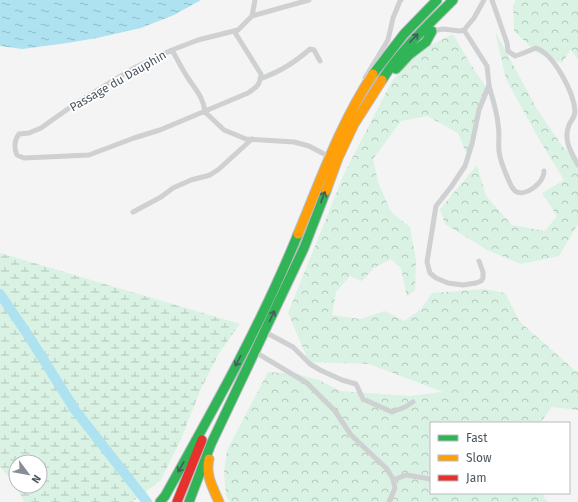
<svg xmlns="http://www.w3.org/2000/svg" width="578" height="502" font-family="'Fira Sans',sans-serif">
	<defs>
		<pattern id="forest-crowns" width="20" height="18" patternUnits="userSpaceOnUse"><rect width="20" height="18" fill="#d9f2e3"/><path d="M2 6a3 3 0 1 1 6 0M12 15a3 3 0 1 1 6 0" fill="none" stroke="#b2c7bb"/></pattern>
		<pattern id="wetland-marsh" width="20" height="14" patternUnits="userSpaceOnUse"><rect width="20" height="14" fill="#d9f2e3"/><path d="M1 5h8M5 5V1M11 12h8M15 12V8" fill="none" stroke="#b2c7bb"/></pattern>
		<pattern id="water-ripples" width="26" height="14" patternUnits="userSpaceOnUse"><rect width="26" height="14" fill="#aee2f0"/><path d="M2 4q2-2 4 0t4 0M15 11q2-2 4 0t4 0" fill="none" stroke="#90bac6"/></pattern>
	</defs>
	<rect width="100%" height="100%" fill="#f4f4f4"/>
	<path fill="url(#forest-crowns)" d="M 516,0 L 578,0 L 578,60 L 571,49 L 562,63 L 537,53 L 514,31 L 513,5 Z
		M 495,31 L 537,109 L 562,146 L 578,161 L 578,224 L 559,256 L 521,264 L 487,250 L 445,224 L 440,209 L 477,165 L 486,196 L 512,225 L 545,231 L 557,216 L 542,193 L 564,180 L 540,141 L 506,79 Z
		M 453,34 L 469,62 L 486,87 L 467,155 L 458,133 L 427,116 L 401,121 L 373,159 L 378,182 L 391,212 L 410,227 L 416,260 L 415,290 L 407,297 L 401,268 L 391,259 L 374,268 L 362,281 L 350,276 L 336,292 L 332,315 L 360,319 L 385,311 L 404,321 L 421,309 L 432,293 L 484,289 L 505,293 L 520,322 L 578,373 L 578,410 L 552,407 L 540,423 L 431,423 L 431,493 L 542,493 L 546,500 L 549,502 L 231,502 L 226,496 L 224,472 L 227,450 L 268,372 L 296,374 L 319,380 L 340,391 L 410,396 L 443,392 L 369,364 L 309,362 L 288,313 L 344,174 L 392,81 L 421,50 Z"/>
	<path fill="url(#wetland-marsh)" d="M 0,253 L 240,324 L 219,353 L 200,391 L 181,439 L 161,480 L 132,502 L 24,502 L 16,486 L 40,486 L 40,462 L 16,462 L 16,485 L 0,467 Z"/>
	<path fill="url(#water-ripples)" d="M 0,0 L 201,0 L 174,15 L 141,28 L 97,38 L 67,43 L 22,49 L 0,46 Z"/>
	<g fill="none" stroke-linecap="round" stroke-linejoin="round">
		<path stroke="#aee2f0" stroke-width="10" d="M 0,294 L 28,335 L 75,410 L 147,502"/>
		<defs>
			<path id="fast" d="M 396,69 L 409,55 L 426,42 L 432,31
				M 373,74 L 404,34 L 437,0
				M 382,80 C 401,50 428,25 453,0
				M 160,502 L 165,496 C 213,410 261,325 298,234
				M 189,502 L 211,444 L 304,248 L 326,191"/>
			<path id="slow" d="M 326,191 L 338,158 L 354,124 L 382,80
				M 298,234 C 321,179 340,124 373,74
				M 209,459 C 205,475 213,488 219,502"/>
			<path id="jam" d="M 177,502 L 202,440"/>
		</defs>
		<use href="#fast" stroke="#b9bec3" stroke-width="11"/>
		<use href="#slow" stroke="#b9bec3" stroke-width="11"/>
		<use href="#jam" stroke="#b9bec3" stroke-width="11"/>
		<path stroke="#ced0d2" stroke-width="5" d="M 492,0 L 507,43 L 508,51 L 515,56 L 521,54 L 536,48 C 554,54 574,93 575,111 C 575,118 571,120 569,125 C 563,140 571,152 578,165
			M 252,16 L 309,0
			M 464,30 L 487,66 L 489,85 L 479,110 L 472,144 L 465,166 L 451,187 L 436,206 L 427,262 L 430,273 L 436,278 L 448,283 L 463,285 L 476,283 L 481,281 L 483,278 L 483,272 L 479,261
			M 234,31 L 261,74 C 260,85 257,87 248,93 L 160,130 L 134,138 L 89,155 L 24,158 L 17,155 C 14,149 14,140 19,134 L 29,133 L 41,128 L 72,106 L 106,85 L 136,67 L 172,50 L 198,40 L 238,30 L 252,16 L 255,0
			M 432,31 L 443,29 L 460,31 L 464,30 L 474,18 L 484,0
			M 172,50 C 177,59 182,69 188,78 C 195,89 204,98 205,112 L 224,130 L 246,139 L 294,142 L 309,146 L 326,155
			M 365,78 L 388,40 L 393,18 L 400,1 L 401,0
			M 260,79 C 281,71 294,63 310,49 L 314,50 L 320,61
			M 489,85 C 492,98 497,111 498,124 C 500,133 498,142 499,151 C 500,161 505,172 509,181 C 510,184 512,188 515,191 C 525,198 545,182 544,171
			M 133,212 L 161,197 L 173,188 L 191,180 L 210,175 L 219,169 L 252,139
			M 265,332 L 293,347 L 310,364 L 320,370 L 342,380 L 356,384 L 363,399 L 392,412 L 405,407 L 413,402
			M 255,352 L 307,383 L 335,411 L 351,435 L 387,469 L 393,479 L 395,488 L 389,502
			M 393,480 L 406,475 L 431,479"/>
		<use href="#fast" stroke="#30b455" stroke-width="9"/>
		<use href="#slow" stroke="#ff9f0a" stroke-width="9"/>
		<use href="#jam" stroke="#e5322d" stroke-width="9"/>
	</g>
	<defs><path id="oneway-shaft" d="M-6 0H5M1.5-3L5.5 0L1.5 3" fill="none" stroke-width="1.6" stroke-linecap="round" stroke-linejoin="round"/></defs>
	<g stroke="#495b60">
		<use href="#oneway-shaft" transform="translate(414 38) rotate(-46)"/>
		<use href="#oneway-shaft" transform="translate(323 197) rotate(-69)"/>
		<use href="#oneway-shaft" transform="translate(272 316) rotate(-65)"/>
		<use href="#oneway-shaft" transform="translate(238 361) rotate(117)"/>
		<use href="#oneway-shaft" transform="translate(181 467) rotate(119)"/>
	</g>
	<g text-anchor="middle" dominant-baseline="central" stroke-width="3.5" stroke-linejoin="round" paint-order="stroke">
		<g font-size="12" fill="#4a5661" stroke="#fff">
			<text transform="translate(118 81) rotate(-30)">Passage du Dauphin</text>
		</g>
	</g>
	<rect x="430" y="422" width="140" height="72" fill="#ffffff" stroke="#b7bbc0"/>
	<rect x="438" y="435" width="20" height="6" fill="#30b455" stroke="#b7bbc0"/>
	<text x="466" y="442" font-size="12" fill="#4a5661">Fast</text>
	<rect x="438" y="455" width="20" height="6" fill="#ff9f0a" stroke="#b7bbc0"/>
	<text x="466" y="462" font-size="12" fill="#4a5661">Slow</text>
	<rect x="438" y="475" width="20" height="6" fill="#e5322d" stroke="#b7bbc0"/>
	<text x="466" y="482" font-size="12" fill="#4a5661">Jam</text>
	<g transform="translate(28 474) rotate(122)"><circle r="19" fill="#ffffff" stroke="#b7bbc0"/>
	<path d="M0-3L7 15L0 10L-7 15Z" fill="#868d94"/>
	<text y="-6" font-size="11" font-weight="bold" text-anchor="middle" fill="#4a5661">N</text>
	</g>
</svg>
